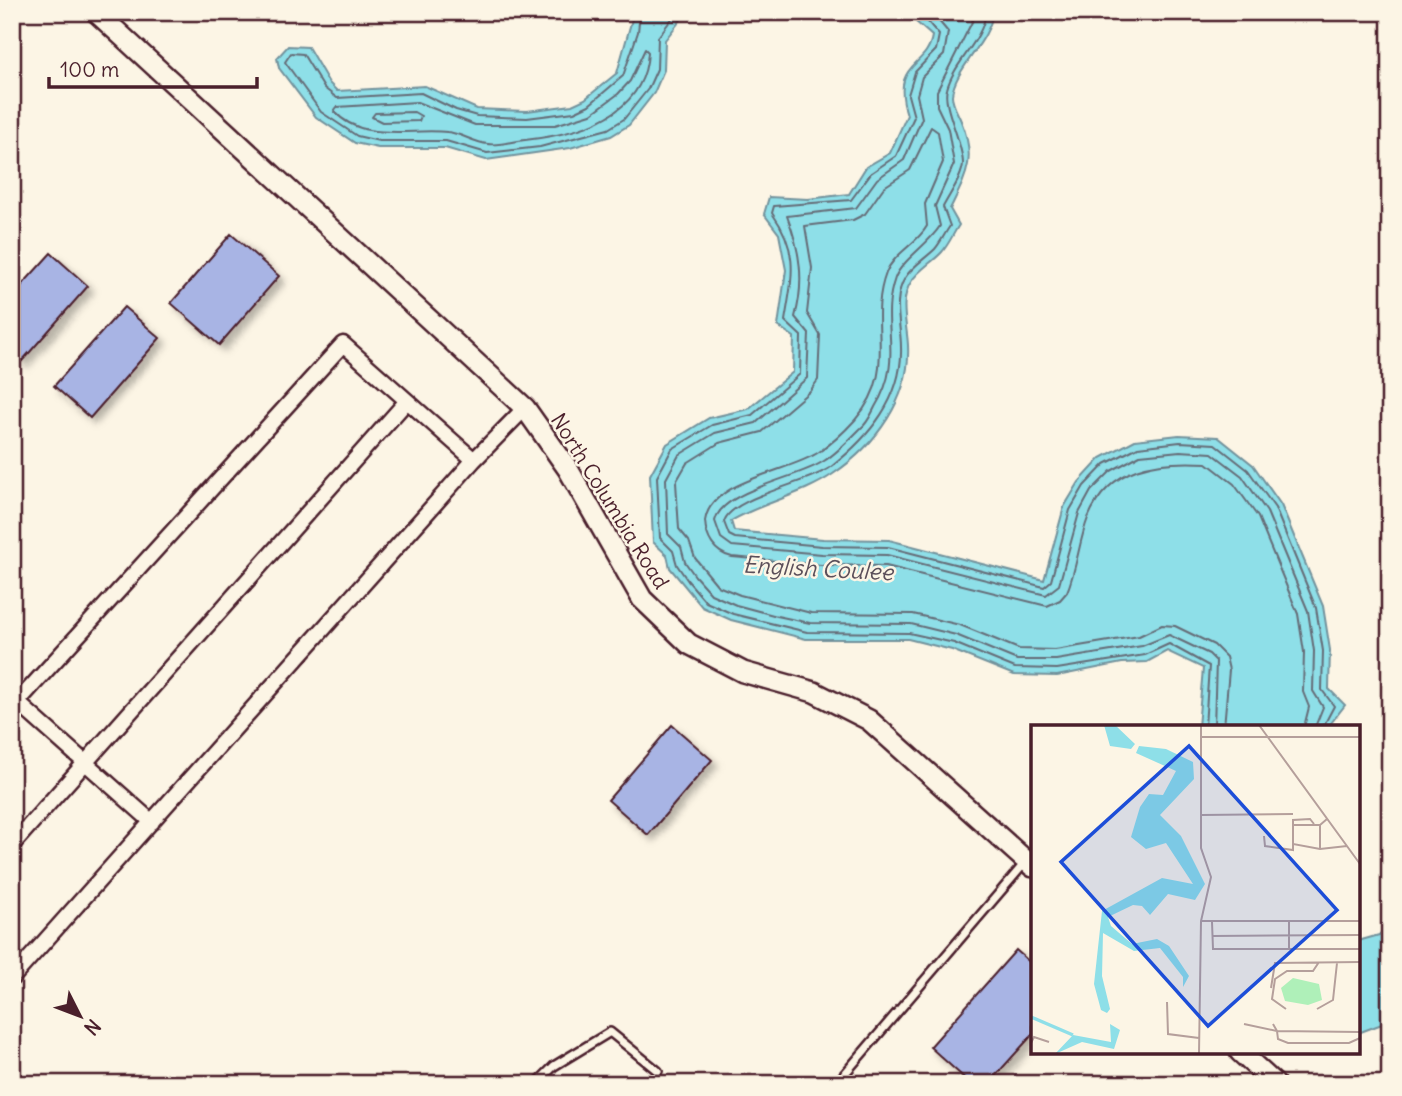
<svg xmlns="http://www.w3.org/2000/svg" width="1402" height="1096" font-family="Delius,sans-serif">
	<defs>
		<filter id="shadow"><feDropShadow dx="5.5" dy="5.5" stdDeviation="3.5" flood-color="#0004"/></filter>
	</defs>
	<rect width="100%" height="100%" fill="#fcf5e5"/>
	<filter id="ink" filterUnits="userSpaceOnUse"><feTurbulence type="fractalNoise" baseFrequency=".0143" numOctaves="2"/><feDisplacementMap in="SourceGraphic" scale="14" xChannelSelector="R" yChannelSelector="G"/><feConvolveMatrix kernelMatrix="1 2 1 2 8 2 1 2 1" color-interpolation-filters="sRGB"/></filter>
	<g filter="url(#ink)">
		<path fill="#8edfe8" stroke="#73929c" stroke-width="2" d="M 634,12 L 687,12 L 665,40 L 664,70 L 654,93 L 629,125 L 611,136 L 570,148 L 486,160 L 445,148 L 378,148 L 355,143 L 316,117 L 279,68 L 277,58 L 288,46 L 308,47 L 329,83 L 337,91 L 425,86 L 477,109 L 527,111 L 572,105 L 585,99 L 617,73 Z
			M 925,12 L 993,12 C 990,42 955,68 952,95 C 952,105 958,113 961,121 C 977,159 966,176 950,209 L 959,225 C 953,234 949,244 942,252 C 933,262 918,270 911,282 C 899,300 907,325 908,345 C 911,398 875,446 833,474 C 803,495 763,502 731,521 L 734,531 L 823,539 L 889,540 L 1044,580 L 1064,507 L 1079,482 L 1101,458 L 1135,440 L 1179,435 L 1218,437 L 1253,465 L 1281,505 L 1323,606 L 1330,650 L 1329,689 L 1345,705 L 1328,727 L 1198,727 L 1203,668 L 1167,651 L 1147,662 L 1122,663 L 1057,676 L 1014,675 L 952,650 L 908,639 L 806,639 L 731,620 L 702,607 L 670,568 L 667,555 L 653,542 L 650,475 L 667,444 L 709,418 L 748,409 L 793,372 L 794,337 L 778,326 L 786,270 L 779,234 L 764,214 L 769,197 L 808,199 L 849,194 L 866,167 L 890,153 L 907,115 C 890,61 927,69 932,36 L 915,21 Z
			M 1390,923 L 1390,1021 L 1358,1033 L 1358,941 L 1379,935 Z"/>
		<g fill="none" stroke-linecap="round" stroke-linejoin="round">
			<path stroke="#656c77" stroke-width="2" d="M 640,12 L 638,32 L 623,76 L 589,105 L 574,112 L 527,118 L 477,116 L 456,110 L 421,93 L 337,98 L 324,88 L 303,54 L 291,53 L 285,62 L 321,112 L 357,136 L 379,141 L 446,141 L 487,153 L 540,147 L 608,129 L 624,119 L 648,89 L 657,69 L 658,37 L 677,12
				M 929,12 L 928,22 L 939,35 L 936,50 L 915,72 L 908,95 L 914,117 L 896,156 L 871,173 L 851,200 L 774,206 L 772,213 C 800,252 792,278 785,321 L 801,336 L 800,374 L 752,415 L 712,425 L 672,449 L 657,477 L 660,538 L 673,551 L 677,565 L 688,581 L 706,602 L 733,614 L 807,632 L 909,633 L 954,643 L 1015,668 L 1057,669 L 1145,655 L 1169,644 L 1209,666 L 1205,727
				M 938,12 L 938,20 L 948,32 L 944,55 L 922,77 L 917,95 L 922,118 L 904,160 L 877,179 L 856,208 L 787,216 C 800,250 805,281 795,317 L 809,334 L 807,378 L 756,423 L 715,433 L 679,455 L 666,479 L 668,534 L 681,547 L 685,562 L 695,576 L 711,594 L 736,605 L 777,616 L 810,623 L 911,624 L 956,635 L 1017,660 L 1056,660 L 1142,646 L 1169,635 L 1209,654 L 1216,661 L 1214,727
				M 977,12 L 937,91 L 937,106 L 948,129 L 954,164 L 935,206 L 940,226 C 929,244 901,261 895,278 C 878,326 906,356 875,407 C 871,415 867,424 860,429 C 849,440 837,453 824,461 C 800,478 721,490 715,521 L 721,538 L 732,546 L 822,554 L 887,555 L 1046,595 L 1059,585 L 1079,513 L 1091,491 L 1111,471 L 1140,455 L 1180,451 L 1212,453 L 1242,476 L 1267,512 L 1308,611 L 1314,651 L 1313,691 L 1323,707 L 1315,727
				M 986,12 C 983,41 954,62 947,89 C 942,106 962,140 963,163 C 963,176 949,195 943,207 L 950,226 C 945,233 941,242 935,249 C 926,258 911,267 905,278 C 892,299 901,325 901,347 C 903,398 869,437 831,467 C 810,483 730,497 724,522 L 729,535 L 735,538 L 822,546 L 888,547 L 1044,587 L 1051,581 L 1070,510 L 1084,486 L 1105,464 L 1138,447 L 1180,442 L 1215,444 L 1248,470 L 1275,508 L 1316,608 L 1323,651 L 1322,690 L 1334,706 L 1323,727
				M 645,49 L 648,52 C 645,116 579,134 525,140 C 514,141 499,146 488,144 C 474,143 461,133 447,132 C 410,128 362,143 334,111 L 337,107 L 417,102 L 475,125 L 555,125 L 591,114 L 618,94 L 630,81 Z
				M 414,112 L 421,116 L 419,121 L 382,122 L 372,117 L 375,113 Z
				M 1224,727 L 1229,670 L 1226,657 L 1214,645 L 1175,626 L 1162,625 L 1139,636 L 1055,650 L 1019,649 L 960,625 L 913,614 L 811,613 L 740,595 L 718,586 L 695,558 L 689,541 L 679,529 L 676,482 L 687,463 L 719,443 L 762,432 L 810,391 L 818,380 L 820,335 L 807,313 L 812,268 L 805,226 L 853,220 L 865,214 L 884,187 L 910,170 L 931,127 L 938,132 L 943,162 L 925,204 L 927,226 C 917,244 893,254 886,273 C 866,326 900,369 855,420 C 845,431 831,444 819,452 C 790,472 710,480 705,521 C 706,538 714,553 732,557 L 821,565 L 886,566 L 1047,606 L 1060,600 L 1067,592 C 1077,568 1079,541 1088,518 C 1110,465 1158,460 1207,463 L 1234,484 L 1258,517 L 1298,614 L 1304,652 L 1303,692 L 1309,707 L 1304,727"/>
		</g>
		<path fill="#a8b4e4" stroke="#4a1f2b" stroke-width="2" filter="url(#shadow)" d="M 231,234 L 279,276 L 219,345 L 171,303 Z
			M 51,253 L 88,286 L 22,361 L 12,352 L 12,296 Z
			M 124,307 L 160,338 L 90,418 L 54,386 Z
			M 672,725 L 712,760 L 648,835 L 608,800 Z
			M 1016,950 L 1033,965 L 1033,1034 L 988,1084 L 971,1084 L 930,1047 Z"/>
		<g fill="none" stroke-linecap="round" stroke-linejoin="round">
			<defs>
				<path id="lane" d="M 12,551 L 12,584
					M 536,1084 L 554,1066 L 610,1032 L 658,1071
					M 836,1084 L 1024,864"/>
				<path id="street" d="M 17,702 L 152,822
					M 12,708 L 343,344 L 474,460
					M 12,845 L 407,401
					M 12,978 L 474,460 L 525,408"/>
				<path id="secondary" d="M 96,12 L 525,408 L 568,469 L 642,599 L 689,644 L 743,672 L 814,692 L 869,720 L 1033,867
					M 1240,1052 L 1275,1084"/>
			</defs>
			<use href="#lane" stroke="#4a1f2b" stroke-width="12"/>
			<use href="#street" stroke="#4a1f2b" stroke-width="19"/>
			<use href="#secondary" stroke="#4a1f2b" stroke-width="24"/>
			<use href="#lane" stroke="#fcf5e5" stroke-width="7"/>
			<use href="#street" stroke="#fcf5e5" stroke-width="14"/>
			<use href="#secondary" stroke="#fcf5e5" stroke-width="19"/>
		</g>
	</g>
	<g text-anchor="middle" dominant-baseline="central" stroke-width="5" stroke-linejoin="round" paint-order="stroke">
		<g font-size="21" fill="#4a1f2b" stroke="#fcf5e5">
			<text transform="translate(610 501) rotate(58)">North Columbia Road</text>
		</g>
		<g font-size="23" font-style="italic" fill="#5b4f5a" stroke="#fcf5e5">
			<text transform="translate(818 568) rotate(3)">English Coulee</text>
		</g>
	</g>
	<g transform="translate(1031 725)">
		<rect width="329" height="329" fill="#fcf5e5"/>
		<path d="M 262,253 L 288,259 L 291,275 L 277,280 L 254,276 L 250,263 Z" fill="#aff0b9"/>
		<path d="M 73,0 L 84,0 L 104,19 L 100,24 L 79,21 ZM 108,21 L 135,24 L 162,37 L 163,54 L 129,90 L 150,111 L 174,159 L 164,175 L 137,169 L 119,190 L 111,181 L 102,180 L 77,192 L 80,201 L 101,219 L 126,214 L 138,221 L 158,251 L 152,262 L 152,252 L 129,223 L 103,226 L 72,208 L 71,251 L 79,284 L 76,288 L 70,285 L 63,259 L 71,186 L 131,153 L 162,159 L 135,118 L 115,124 L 100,112 L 109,82 L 118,69 L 132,70 L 145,46 L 105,28 ZM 79,299 L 89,305 L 83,324 L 51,317 L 24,329 L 42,310 L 80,317 Z" fill="#8edfe8"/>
		<path fill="none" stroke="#8edfe8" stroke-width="3.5" d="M 0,292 L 42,310"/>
		<path fill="none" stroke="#b59f9b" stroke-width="2" d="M 228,0 L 329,139M 170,12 L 329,12M 170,90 L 262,89M 296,94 L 289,100 L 262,100 L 262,119 L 289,124 L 316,121M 262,100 L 262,95 L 279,94 L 283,99M 233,111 L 234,121 L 262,125 L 262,119M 289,124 L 289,100M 170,196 L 329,196M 258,196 L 258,225M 181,197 L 182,224 L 329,224M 181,211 L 329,210M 240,263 L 244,238 L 329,237M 136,277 L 137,309 L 168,313M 255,284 L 241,274 L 244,254 L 256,246 L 282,246 L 288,237M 286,284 L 302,275 L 306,238M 213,299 L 246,306 L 247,314 L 257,318 L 318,318 L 329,313M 242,299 L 246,306 L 329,307M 0,318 L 3,312 L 18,317M 168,329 L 170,196 L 180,152 L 170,123 L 170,0"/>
		<path fill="#1d4ed8" fill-opacity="0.15" stroke="#1d4ed8" stroke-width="3.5" d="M 158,21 L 306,185 L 177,301 L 30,137 Z"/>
		<rect width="329" height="329" fill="none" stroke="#4a1f2b" stroke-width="3.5"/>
	</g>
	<rect width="1402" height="1096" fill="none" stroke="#fcf5e5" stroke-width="42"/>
	<rect x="21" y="21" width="1360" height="1054" fill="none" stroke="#4a1f2b" stroke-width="2.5" filter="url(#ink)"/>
	<g transform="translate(80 1016) rotate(132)" stroke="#fcf5e5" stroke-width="5" paint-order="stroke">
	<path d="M0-5L12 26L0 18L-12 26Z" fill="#4a1f2b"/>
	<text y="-10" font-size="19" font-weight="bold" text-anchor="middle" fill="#4a1f2b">N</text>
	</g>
	<path d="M49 77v10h208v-10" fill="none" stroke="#4a1f2b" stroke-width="3.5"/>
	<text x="60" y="77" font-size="21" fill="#4a1f2b" stroke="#fcf5e5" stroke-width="5" paint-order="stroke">100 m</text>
</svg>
